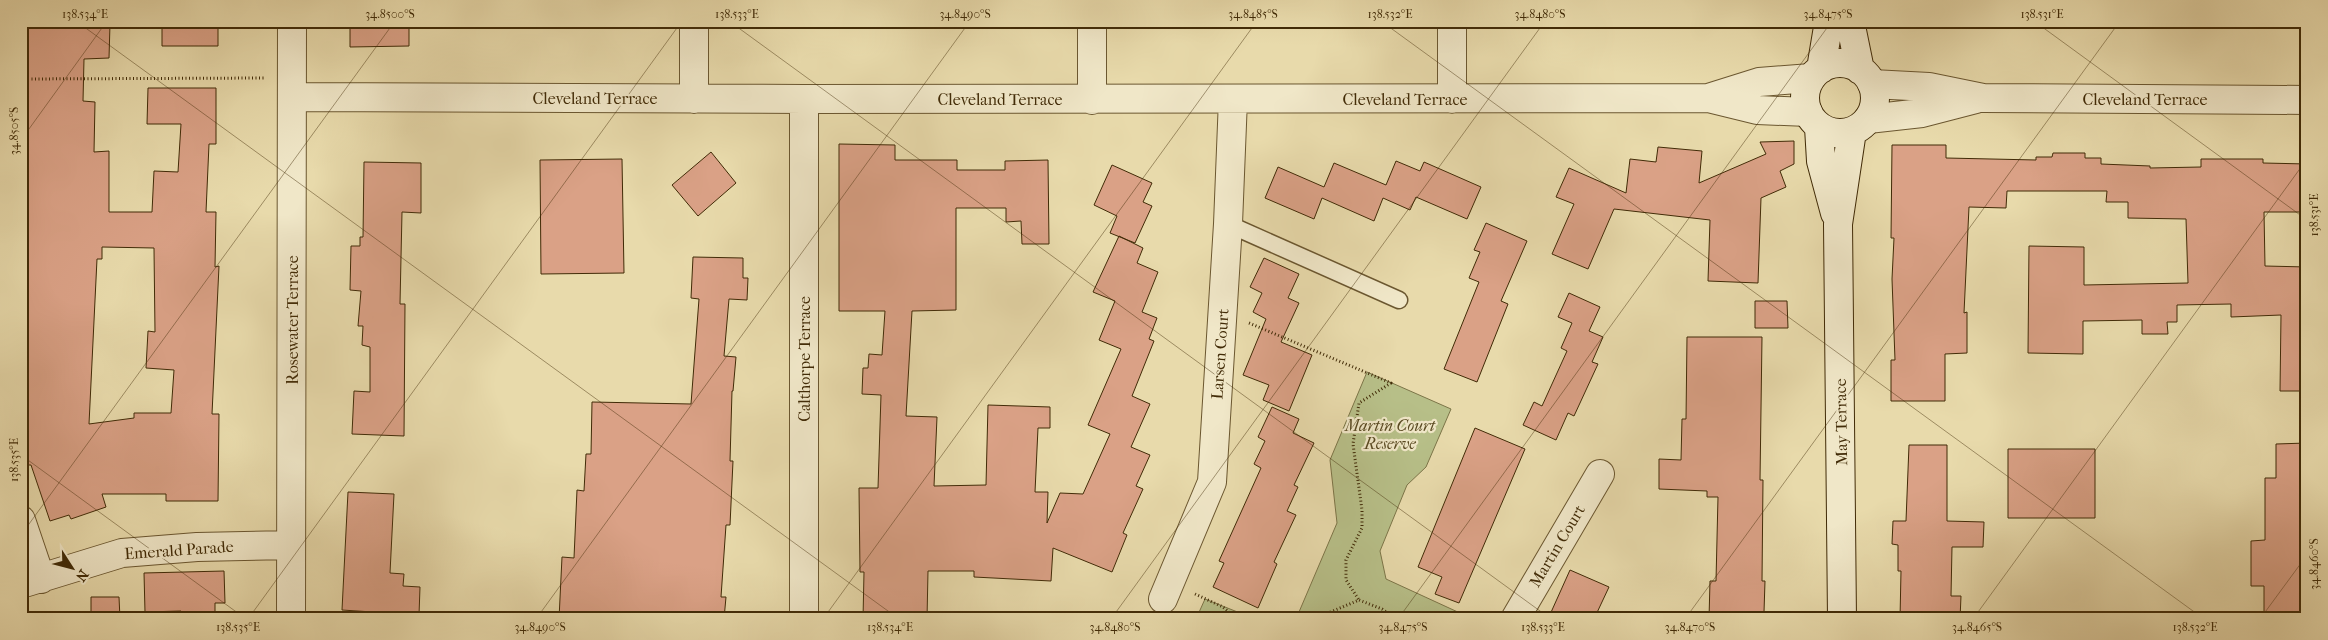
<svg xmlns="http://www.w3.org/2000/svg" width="2328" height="640" font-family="'IM FELL French Canon',serif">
	<rect width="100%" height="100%" fill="#e8daab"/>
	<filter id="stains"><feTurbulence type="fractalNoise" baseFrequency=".004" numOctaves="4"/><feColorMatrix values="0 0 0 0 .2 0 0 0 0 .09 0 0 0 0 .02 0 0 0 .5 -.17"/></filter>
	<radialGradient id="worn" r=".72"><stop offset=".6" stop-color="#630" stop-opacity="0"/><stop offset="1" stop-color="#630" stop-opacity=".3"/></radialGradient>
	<path fill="#b7bf88" stroke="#7c7548" d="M 1367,372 L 1451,409 L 1426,467 L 1407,485 L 1380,551 L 1386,579 L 1473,619 L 1274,619 L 1299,612 L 1337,523 L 1330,460 Z
		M 1205,599 L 1255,619 L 1196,619 Z"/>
	<path fill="#daa186" stroke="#412b07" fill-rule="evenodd" d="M 21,21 L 71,21 L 71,26 L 110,24 L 109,58 L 84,59 L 83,101 L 95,102 L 94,152 L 109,151 L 109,212 L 152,212 L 154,171 L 178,172 L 181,124 L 147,124 L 148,88 L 216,88 L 216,144 L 209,144 L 206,212 L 216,212 L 215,267 L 219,266 L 212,414 L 219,414 L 218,501 L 166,501 L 166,494 L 102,494 L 106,507 L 71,519 L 69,515 L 50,521 L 31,465 L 27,465 L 21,419 L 21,282 L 24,283 L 26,229 L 25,176 L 21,176 ZM 102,247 L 154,248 L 155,332 L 148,331 L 146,368 L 174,370 L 171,413 L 134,413 L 134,418 L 89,424 L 97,259 L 102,259 Z
		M 162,21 L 218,21 L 218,46 L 162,46 Z
		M 350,21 L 409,21 L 409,46 L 350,47 Z
		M 1794,141 L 1794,164 L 1780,171 L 1786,187 L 1761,198 L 1758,283 L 1708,281 L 1710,220 L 1614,209 L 1588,269 L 1552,254 L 1574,204 L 1556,197 L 1569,168 L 1626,193 L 1630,159 L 1656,162 L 1658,147 L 1702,151 L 1699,183 L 1766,154 L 1760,142 Z
		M 839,144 L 895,145 L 895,160 L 957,160 L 957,170 L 1005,170 L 1005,161 L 1048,160 L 1049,244 L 1022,244 L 1021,221 L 1006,222 L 1006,208 L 956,208 L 956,310 L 912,311 L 906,416 L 937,417 L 934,486 L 986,485 L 988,405 L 1050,407 L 1050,428 L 1038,428 L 1035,492 L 1048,492 L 1047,523 L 1060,493 L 1083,494 L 1110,434 L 1088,425 L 1121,349 L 1099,340 L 1115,301 L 1093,292 L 1119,236 L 1143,248 L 1137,263 L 1158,272 L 1142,312 L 1157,318 L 1149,339 L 1154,341 L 1132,396 L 1150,404 L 1131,447 L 1150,455 L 1136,486 L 1143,489 L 1123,533 L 1127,535 L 1112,572 L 1053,548 L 1051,581 L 974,577 L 974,571 L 928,571 L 927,619 L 863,619 L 864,572 L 860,572 L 859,488 L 878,488 L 881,395 L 862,394 L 863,368 L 868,368 L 869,354 L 882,355 L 885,311 L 839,311 Z
		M 1892,145 L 1946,145 L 1946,158 L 2036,160 L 2036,157 L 2052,157 L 2053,153 L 2085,153 L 2085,158 L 2101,158 L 2101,164 L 2150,166 L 2150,168 L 2201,167 L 2201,159 L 2263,159 L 2263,163 L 2307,164 L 2307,212 L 2264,212 L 2265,266 L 2307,267 L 2307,391 L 2280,391 L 2281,315 L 2231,317 L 2231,304 L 2177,305 L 2177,322 L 2167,322 L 2168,334 L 2142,334 L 2142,320 L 2083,321 L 2083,354 L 2028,353 L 2029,246 L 2084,247 L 2084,285 L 2188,283 L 2186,219 L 2128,218 L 2128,202 L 2106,202 L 2107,191 L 2007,191 L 2006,208 L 1969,207 L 1964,313 L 1967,312 L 1967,353 L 1945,354 L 1945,401 L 1891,401 L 1891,360 L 1895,360 L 1892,279 L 1894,238 L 1891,238 Z
		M 711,152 L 736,183 L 698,216 L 672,185 Z
		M 622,159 L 624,273 L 541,274 L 540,160 Z
		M 1396,161 L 1420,171 L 1424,162 L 1481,187 L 1467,219 L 1416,197 L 1410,210 L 1383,198 L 1374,221 L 1322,198 L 1314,219 L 1265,198 L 1278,167 L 1324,187 L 1334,163 L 1386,185 Z
		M 364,162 L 421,163 L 421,213 L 402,212 L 400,304 L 405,304 L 404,436 L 352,434 L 354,391 L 370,392 L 370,347 L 362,345 L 363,326 L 358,326 L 361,291 L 350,290 L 351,246 L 360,246 L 360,237 L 363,237 Z
		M 1112,165 L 1152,183 L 1143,202 L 1152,206 L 1135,243 L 1110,233 L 1117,216 L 1094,205 Z
		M 1486,223 L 1527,241 L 1501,301 L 1508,304 L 1477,382 L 1444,369 L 1479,282 L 1469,278 L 1480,252 L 1474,250 Z
		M 693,257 L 743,258 L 743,278 L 748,278 L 747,300 L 729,299 L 724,356 L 736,357 L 733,391 L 732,391 L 730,461 L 733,461 L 730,525 L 726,525 L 721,597 L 726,597 L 724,619 L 559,619 L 562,557 L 574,558 L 577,490 L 584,491 L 586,454 L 591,454 L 592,402 L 691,404 L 699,299 L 691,298 Z
		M 1264,258 L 1299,274 L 1288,298 L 1299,303 L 1281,342 L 1312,355 L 1289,411 L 1263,400 L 1269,385 L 1243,375 L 1266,319 L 1253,312 L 1262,293 L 1250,287 Z
		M 1569,293 L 1600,307 L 1589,331 L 1603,337 L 1592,362 L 1598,364 L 1574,416 L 1568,413 L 1556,440 L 1523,425 L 1534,402 L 1542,406 L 1567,351 L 1561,348 L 1572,323 L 1558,317 Z
		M 1755,301 L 1787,301 L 1788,328 L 1755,328 Z
		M 1687,337 L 1762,337 L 1760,480 L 1763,480 L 1762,581 L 1765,581 L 1764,612 L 1755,612 L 1755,619 L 1709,619 L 1710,581 L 1716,581 L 1718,497 L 1707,497 L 1707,491 L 1659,489 L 1659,459 L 1681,460 L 1682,419 L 1686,419 Z
		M 1272,407 L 1299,419 L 1293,433 L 1314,443 L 1294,485 L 1298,487 L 1287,511 L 1296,515 L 1274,562 L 1277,564 L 1258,608 L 1213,587 L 1224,563 L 1219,561 L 1261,468 L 1254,464 L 1265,441 L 1258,437 Z
		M 1475,428 L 1525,449 L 1459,603 L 1435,594 L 1442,577 L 1418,567 Z
		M 2307,443 L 2307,619 L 2264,619 L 2264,586 L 2251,586 L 2251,541 L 2265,540 L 2265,478 L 2276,478 L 2276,444 Z
		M 1909,445 L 1947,445 L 1947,521 L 1984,522 L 1983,547 L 1952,547 L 1951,596 L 1961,596 L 1960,619 L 1900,619 L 1901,571 L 1898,571 L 1898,545 L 1892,544 L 1893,521 L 1906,521 Z
		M 2008,449 L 2095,449 L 2095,518 L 2008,518 Z
		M 348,492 L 394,494 L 390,573 L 404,574 L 403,586 L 420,587 L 419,615 L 342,610 Z
		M 1570,570 L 1609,587 L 1594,619 L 1548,619 Z
		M 224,571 L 225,603 L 215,603 L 215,619 L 181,619 L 181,611 L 145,612 L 144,573 Z
		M 91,597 L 119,597 L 120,619 L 91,619 Z"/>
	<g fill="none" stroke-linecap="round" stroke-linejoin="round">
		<defs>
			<path id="lane" d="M 1228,224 L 1399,300"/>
			<path id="street" d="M 694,21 L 694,99
				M 1092,21 L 1092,100
				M 1452,21 L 1452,99
				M 1872,84 L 1929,87 L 1983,98 L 2307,100
				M 292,97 L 804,99 L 1708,98 L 1757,110 L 1808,112
				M 1708,98 L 1759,82 L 1811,78
				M 804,99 L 804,619
				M 1868,119 L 1922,113 L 1976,99
				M 21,520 L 41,579
				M 21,584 L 122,553 L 197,547 L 291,545
				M 1163,599 L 1212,482 L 1228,224 L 1233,99
				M 291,619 L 292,21
				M 1515,619 L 1600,474"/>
			<path id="secondary" d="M 1850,21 L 1860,70
				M1805 98a35 35 0 1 1 70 0a35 35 0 1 1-70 0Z
				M 1821,69 L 1829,21
				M 1819,127 L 1821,161 L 1835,213
				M 1842,619 L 1838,224 L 1852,131"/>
		</defs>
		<use href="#lane" stroke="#6b5730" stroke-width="19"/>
		<use href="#street" stroke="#6b5730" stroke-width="30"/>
		<use href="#secondary" stroke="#412b07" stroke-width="30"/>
		<path stroke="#412b07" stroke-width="3" stroke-dasharray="1 2.5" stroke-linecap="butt" d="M 21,79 L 266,78
			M 1249,323 L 1391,383 L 1359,403 L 1353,444 L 1362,510 L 1362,528 L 1346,560 L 1346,580 L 1359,600
			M 1195,594 L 1223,607 L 1237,619
			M 1314,619 L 1359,600 L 1382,609 L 1396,619"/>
		<use href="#lane" stroke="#f0e7c8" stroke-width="16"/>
		<use href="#street" stroke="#f0e7c8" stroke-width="28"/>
		<use href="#secondary" stroke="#f0e7c8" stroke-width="28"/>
	</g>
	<path fill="none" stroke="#412b07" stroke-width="1" stroke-opacity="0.45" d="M 76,21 L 899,619M 729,21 L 1551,619M 1381,21 L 2204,619M 2034,21 L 2307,220M 21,140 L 107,21M 21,455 L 246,619M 21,535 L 395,21M 248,619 L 682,21M 536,619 L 970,21M 823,619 L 1257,21M 1111,619 L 1545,21M 1398,619 L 1832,21M 1685,619 L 2120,21M 1973,619 L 2307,159M 2260,619 L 2307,555"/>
	<g text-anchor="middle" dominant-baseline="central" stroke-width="4.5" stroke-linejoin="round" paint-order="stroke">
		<g font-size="16" fill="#412b07" stroke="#f0e7c8">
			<text x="595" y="98">Cleveland Terrace</text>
			<text x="1000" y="99">Cleveland Terrace</text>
			<text x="1405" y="99">Cleveland Terrace</text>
			<text x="2145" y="99">Cleveland Terrace</text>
			<text transform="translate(292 320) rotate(-90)">Rosewater Terrace</text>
			<text transform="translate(1220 354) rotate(-86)">Larsen Court</text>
			<text transform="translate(804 359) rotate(-90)">Calthorpe Terrace</text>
			<text transform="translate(1841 422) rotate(-91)">May Terrace</text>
			<text transform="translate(1557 546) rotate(-59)">Martin Court</text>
			<text transform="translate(179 550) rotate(-4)">Emerald Parade</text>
		</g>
		<g font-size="16" font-style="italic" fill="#594921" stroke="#f0e7c8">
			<text x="1390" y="425">Martin Court<tspan x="1390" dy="18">Reserve</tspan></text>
		</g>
	</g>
	<rect width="2328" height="640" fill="none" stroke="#e8daab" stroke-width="55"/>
	<g transform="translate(72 568) rotate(126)" stroke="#f0e7c8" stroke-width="4" paint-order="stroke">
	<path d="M0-4L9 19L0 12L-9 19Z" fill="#412b07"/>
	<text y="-8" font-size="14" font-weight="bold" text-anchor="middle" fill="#412b07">N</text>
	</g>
	<rect x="28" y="28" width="2272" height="584" fill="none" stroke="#412b07" stroke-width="2"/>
	<g font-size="12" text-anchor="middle" fill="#412b07">
		<text x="85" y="18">138.534°E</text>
		<text x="390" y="18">34.8500°S</text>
		<text x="737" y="18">138.533°E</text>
		<text x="965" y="18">34.8490°S</text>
		<text x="1253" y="18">34.8485°S</text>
		<text x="1390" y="18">138.532°E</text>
		<text x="1540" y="18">34.8480°S</text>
		<text x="1828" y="18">34.8475°S</text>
		<text x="2042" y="18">138.531°E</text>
		<text transform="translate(14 131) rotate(-90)" y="4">34.8505°S</text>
		<text transform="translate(2314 215) rotate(-90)" y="4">138.531°E</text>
		<text transform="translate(14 460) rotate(-90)" y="4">138.535°E</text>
		<text transform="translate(2314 564) rotate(-90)" y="4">34.8460°S</text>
		<text x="238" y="631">138.535°E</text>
		<text x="540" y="631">34.8490°S</text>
		<text x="890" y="631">138.534°E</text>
		<text x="1115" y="631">34.8480°S</text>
		<text x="1403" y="631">34.8475°S</text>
		<text x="1543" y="631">138.533°E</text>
		<text x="1690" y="631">34.8470°S</text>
		<text x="1977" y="631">34.8465°S</text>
		<text x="2195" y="631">138.532°E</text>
	</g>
	<rect width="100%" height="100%" filter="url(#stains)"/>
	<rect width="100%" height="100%" fill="url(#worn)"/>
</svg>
